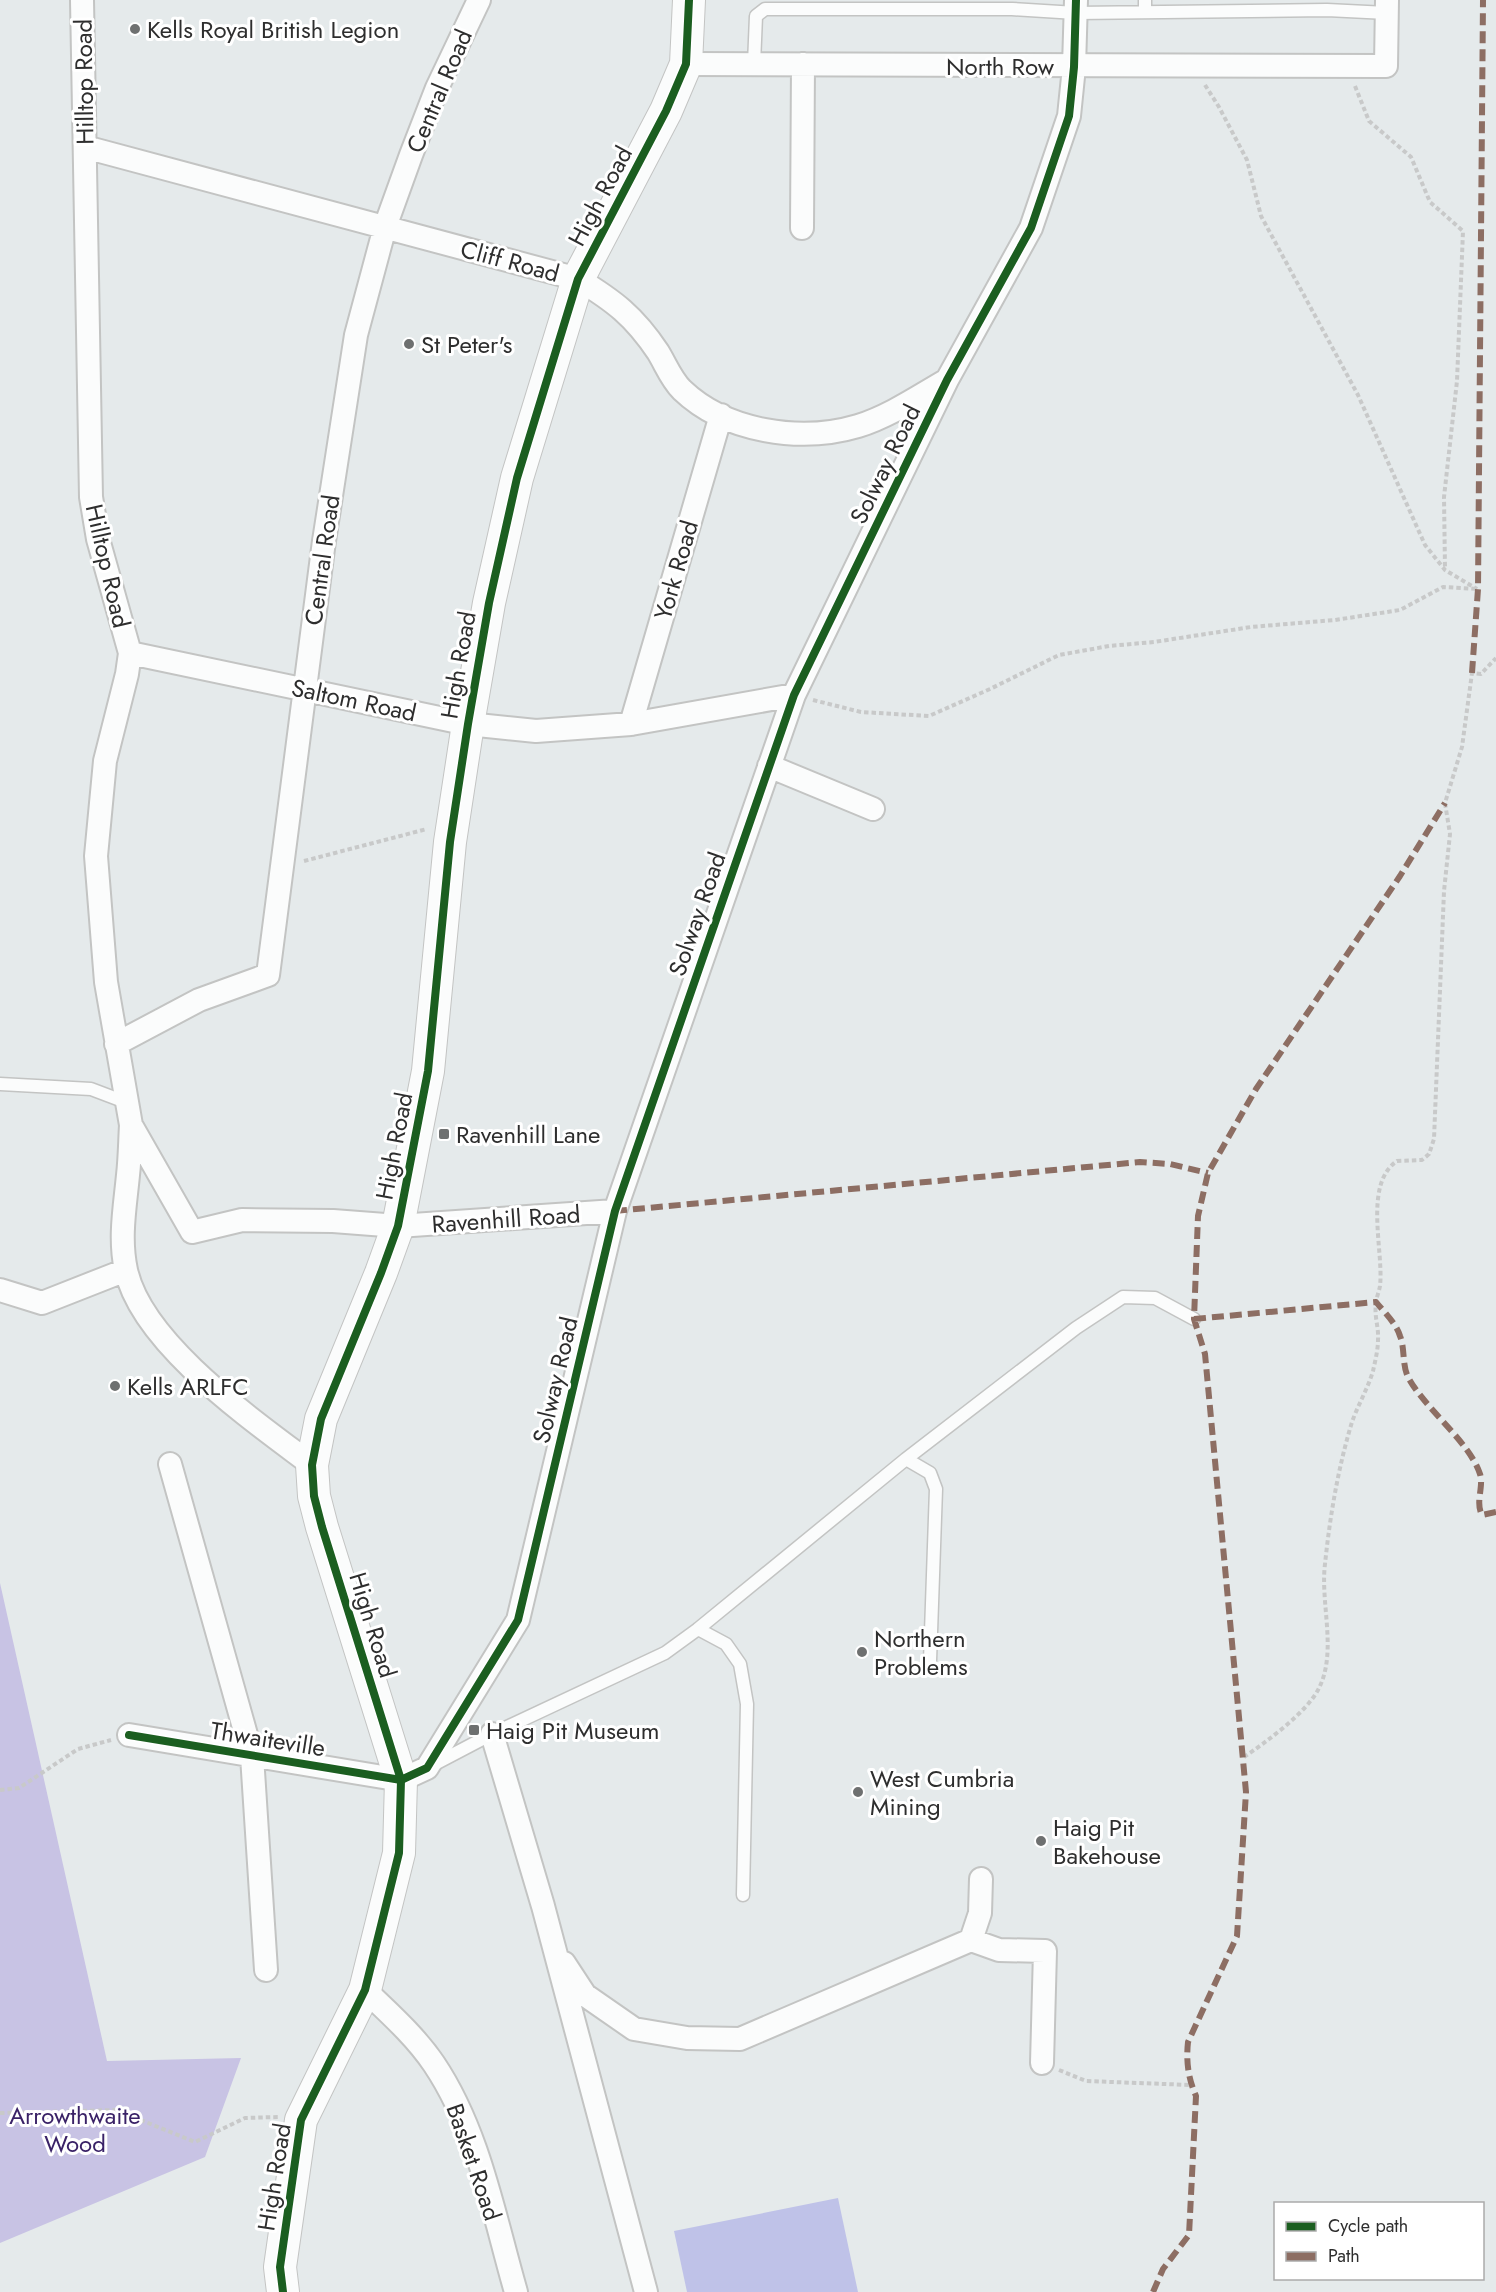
<svg xmlns="http://www.w3.org/2000/svg" width="1496" height="2292" font-family="Jost,sans-serif">
	<rect width="100%" height="100%" fill="#e5eaeb"/>
	<path fill="#c8c3e4" d="M 0,1583 L 107,2061 L 241,2058 L 205,2157 L 0,2243 Z"/>
	<path fill="#bfc2e8" d="M 838,2198 L 858,2292 L 687,2292 L 674,2231 Z"/>
	<g fill="none" stroke-linecap="round" stroke-linejoin="round">
		<defs>
			<path id="lane" d="M 1145,12 L 1145,0
				M 754,64 L 756,16 L 765,9 L 1012,9 L 1076,13 L 1327,10 L 1387,13
				M 0,1084 L 91,1089 L 128,1103
				M 906,1459 L 930,1473 L 936,1489 L 930,1661
				M 698,1629 L 726,1644 L 740,1664 L 747,1704 L 743,1895
				M 431,1766 L 492,1734 L 665,1653 L 698,1629 L 906,1459 L 1076,1328 L 1123,1297 L 1155,1298 L 1194,1319"/>
			<path id="street" d="M 82,0 L 91,497 L 98,539 L 130,653 L 127,674 L 105,761 L 96,856 L 106,982 L 131,1125 L 192,1232 L 242,1220 L 333,1221 L 398,1226 L 615,1211
				M 686,64 L 1386,66 L 1387,0
				M 85,147 L 578,279 C 614,301 634,316 658,352 C 666,365 671,379 682,390 C 726,432 801,443 858,426 C 890,416 919,396 947,380
				M 802,228 L 803,64
				M 130,653 L 468,724 L 536,731 L 631,724 L 794,695
				M 631,724 L 721,415
				M 769,766 L 873,809
				M 116,1044 L 199,1000 L 268,975 L 324,541 L 356,335 L 385,227 L 411,155 L 437,88 L 479,0
				M 131,1125 C 130,1141 130,1158 128,1175 C 125,1207 119,1238 126,1270 C 142,1344 254,1421 312,1465
				M 0,1290 L 42,1303 L 126,1270
				M 170,1464 L 252,1756 L 266,1970
				M 492,1734 L 543,1906 L 646,2292
				M 129,1735 L 401,1780 L 427,1768 L 518,1620 L 615,1211 L 794,695 L 947,380 L 1031,228 L 1069,116 L 1074,67 L 1076,0
				M 971,1940 L 999,1950 L 1045,1951 L 1042,2063
				M 564,1963 L 585,1995 L 634,2029 L 687,2038 L 740,2039 L 971,1940 L 980,1913 L 981,1879
				M 365,1990 C 389,2013 415,2036 434,2064 C 479,2131 494,2216 516,2292"/>
			<path id="secondary" d="M 283,2292 L 280,2267 L 301,2120 L 365,1990 L 399,1853 L 401,1780 L 322,1527 L 314,1496 L 312,1465 L 321,1419 L 381,1273 L 398,1226 L 428,1071 L 450,842 L 468,724 L 489,603 L 517,478 L 578,279 L 666,111 L 686,64 L 689,0"/>
		</defs>
		<use href="#lane" stroke="#c3c4c3" stroke-width="15"/>
		<use href="#street" stroke="#c3c4c3" stroke-width="26"/>
		<use href="#secondary" stroke="#c3c4c3" stroke-width="34"/>
		<path stroke="#c8c9c9" stroke-width="4" stroke-dasharray="4.5 3" stroke-linecap="butt" d="M 1205,85 L 1219,107 L 1247,160 L 1261,216 L 1358,395 L 1425,545 L 1445,570 L 1477,589
			M 1355,86 L 1369,121 L 1411,157 L 1430,202 L 1463,231 L 1457,381 L 1444,497 L 1445,569
			M 813,700 L 861,712 L 929,716 L 990,689 L 1059,655 L 1109,646 L 1154,642 L 1251,627 L 1335,620 L 1400,610 L 1443,587 L 1478,589
			M 304,861 L 427,829
			M 1244,1757 C 1266,1742 1305,1714 1318,1690 C 1338,1653 1320,1604 1325,1564 C 1330,1516 1338,1468 1352,1422 C 1358,1405 1368,1388 1373,1371 C 1375,1362 1378,1350 1378,1340 C 1379,1328 1374,1316 1376,1304 C 1376,1298 1379,1292 1380,1286 C 1384,1251 1363,1184 1397,1161 L 1422,1160 L 1429,1154 L 1434,1139 L 1444,891 L 1450,834 L 1445,803 L 1462,747 L 1472,673 L 1481,674 L 1496,658
			M 0,1790 L 19,1788 L 78,1749 L 111,1740
			M 1059,2070 L 1086,2081 L 1191,2085
			M 0,2113 L 116,2110 L 195,2142 L 245,2118 L 278,2117"/>
		<use href="#lane" stroke="#fbfcfc" stroke-width="12"/>
		<use href="#street" stroke="#fbfcfc" stroke-width="22"/>
		<use href="#secondary" stroke="#fbfcfc" stroke-width="32"/>
		<path stroke="#8d6e63" stroke-width="6" stroke-dasharray="12 6" stroke-linecap="butt" d="M 1472,673 L 1478,589 L 1483,0
			M 615,1211 L 1140,1162 L 1170,1164 L 1208,1173
			M 1194,1319 L 1376,1302 C 1384,1312 1396,1323 1400,1336 C 1405,1348 1402,1365 1408,1377 C 1425,1409 1469,1441 1480,1474 C 1484,1487 1475,1502 1482,1515 L 1496,1512
			M 1153,2292 L 1163,2269 L 1189,2235 L 1196,2096 C 1188,2078 1186,2061 1188,2042 L 1237,1936 L 1246,1792 L 1205,1354 L 1194,1319 L 1198,1216 L 1208,1173 L 1256,1089 L 1400,876 L 1445,803"/>
		<defs>
			<path id="cycleway" d="M 129,1735 L 401,1780 L 427,1768 L 518,1620 L 615,1211 L 794,695 L 947,380 L 1031,228 L 1069,116 L 1074,67 L 1076,0
				M 283,2292 L 280,2267 L 301,2120 L 365,1990 L 399,1853 L 401,1780 L 322,1527 L 314,1496 L 312,1465 L 321,1419 L 381,1273 L 398,1226 L 428,1071 L 450,842 L 468,724 L 489,603 L 517,478 L 578,279 L 666,111 L 686,64 L 689,0"/>
		</defs>
		<use href="#cycleway" stroke="#fff" stroke-width="11"/>
		<use href="#cycleway" stroke="#1b5e20" stroke-width="8"/>
	</g>
	<g fill="#6e7070" stroke="#fff" stroke-width="2">
		<circle cx="135" cy="29" r="6"/>
		<circle cx="409" cy="344" r="6"/>
		<rect x="438" y="1128" width="12" height="12" rx="3"/>
		<circle cx="115" cy="1386" r="6"/>
		<circle cx="862" cy="1652" r="6"/>
		<rect x="468" y="1724" width="12" height="12" rx="3"/>
		<circle cx="858" cy="1792" r="6"/>
		<circle cx="1041" cy="1841" r="6"/>
	</g>
	<g text-anchor="middle" dominant-baseline="central" stroke-width="6" stroke-linejoin="round" paint-order="stroke">
		<g font-size="24" fill="#2e2e2e" stroke="#fff" text-anchor="start">
			<text x="147" y="29">Kells Royal British Legion</text>
			<text x="421" y="344">St Peter's</text>
			<text x="456" y="1134">Ravenhill Lane</text>
			<text x="127" y="1386">Kells ARLFC</text>
			<text x="874" y="1638">Northern<tspan x="874" dy="28">Problems</tspan></text>
			<text x="486" y="1730">Haig Pit Museum</text>
			<text x="870" y="1778">West Cumbria<tspan x="870" dy="28">Mining</tspan></text>
			<text x="1053" y="1827">Haig Pit<tspan x="1053" dy="28">Bakehouse</tspan></text>
		</g>
		<g font-size="24" fill="#2e2e2e" stroke="#fff">
			<text x="1000" y="66">North Row</text>
			<text transform="translate(84 82) rotate(-91)">Hilltop Road</text>
			<text transform="translate(439 91) rotate(-67)">Central Road</text>
			<text transform="translate(600 196) rotate(-62)">High Road</text>
			<text transform="translate(510 261) rotate(15)">Cliff Road</text>
			<text transform="translate(885 464) rotate(-64)">Solway Road</text>
			<text transform="translate(322 560) rotate(-82)">Central Road</text>
			<text transform="translate(108 566) rotate(77)">Hilltop Road</text>
			<text transform="translate(676 570) rotate(-74)">York Road</text>
			<text transform="translate(458 665) rotate(-80)">High Road</text>
			<text transform="translate(354 700) rotate(12)">Saltom Road</text>
			<text transform="translate(697 914) rotate(-71)">Solway Road</text>
			<text transform="translate(394 1146) rotate(-79)">High Road</text>
			<text transform="translate(506 1219) rotate(-4)">Ravenhill Road</text>
			<text transform="translate(555 1380) rotate(-77)">Solway Road</text>
			<text transform="translate(373 1625) rotate(73)">High Road</text>
			<text transform="translate(268 1739) rotate(9)">Thwaiteville</text>
			<text transform="translate(474 2162) rotate(71)">Basket Road</text>
			<text transform="translate(274 2177) rotate(-81)">High Road</text>
		</g>
		<g font-size="24" fill="#3a2267" stroke="#fff">
			<text x="75" y="2115">Arrowthwaite<tspan x="75" dy="28">Wood</tspan></text>
		</g>
	</g>
	<rect x="1274" y="2202" width="210" height="78" fill="#ffffff" stroke="#ababab" stroke-width="1.5"/>
	<rect x="1286" y="2222" width="30" height="9" fill="#1b5e20" stroke="#ababab" stroke-width="1.5"/>
	<text x="1328" y="2232" font-size="18" fill="#2e2e2e">Cycle path</text>
	<rect x="1286" y="2252" width="30" height="9" fill="#8d6e63" stroke="#ababab" stroke-width="1.5"/>
	<text x="1328" y="2262" font-size="18" fill="#2e2e2e">Path</text>
</svg>
